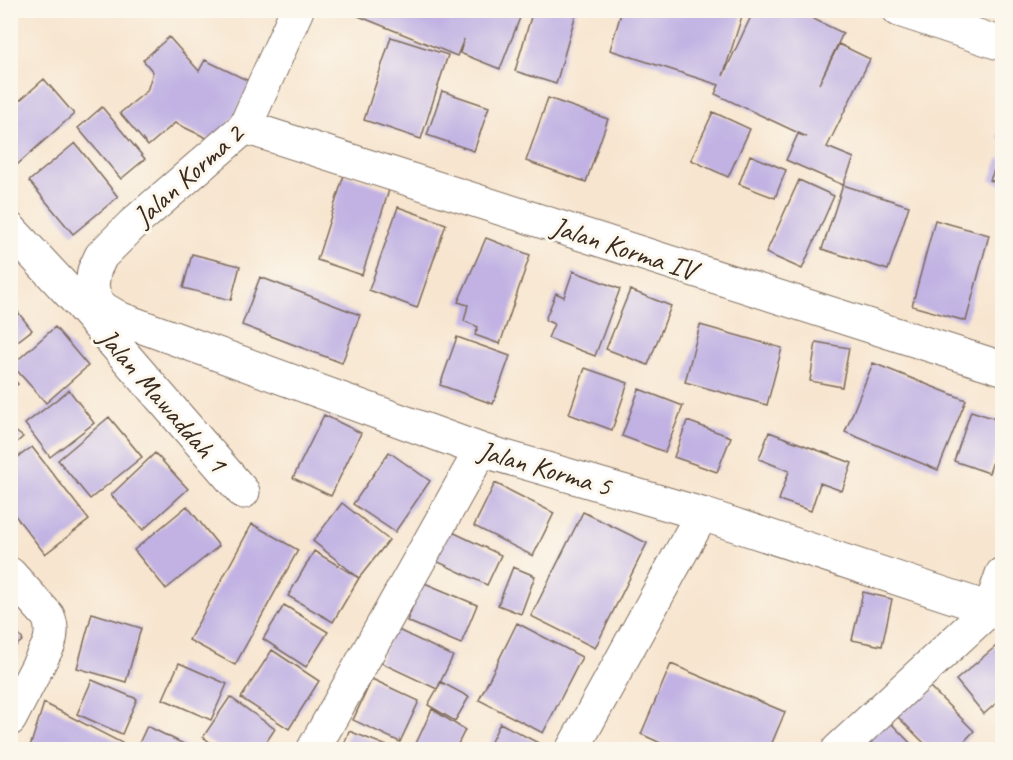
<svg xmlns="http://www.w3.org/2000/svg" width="1013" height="760" font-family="Caveat,sans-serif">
	<rect width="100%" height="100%" fill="#fbf7ec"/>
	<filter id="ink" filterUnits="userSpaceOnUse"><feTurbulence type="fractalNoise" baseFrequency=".0167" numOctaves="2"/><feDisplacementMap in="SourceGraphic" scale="12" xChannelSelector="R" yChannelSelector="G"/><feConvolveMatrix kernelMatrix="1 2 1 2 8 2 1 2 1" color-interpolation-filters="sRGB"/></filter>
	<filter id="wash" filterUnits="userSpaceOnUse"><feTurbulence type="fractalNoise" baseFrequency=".008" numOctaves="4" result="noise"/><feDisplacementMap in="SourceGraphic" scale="24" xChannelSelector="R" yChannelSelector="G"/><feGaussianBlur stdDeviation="1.35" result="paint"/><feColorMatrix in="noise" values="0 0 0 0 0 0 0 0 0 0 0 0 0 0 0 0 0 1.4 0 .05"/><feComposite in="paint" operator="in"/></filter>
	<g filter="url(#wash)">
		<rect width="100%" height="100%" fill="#f7e5cf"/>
		<g id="blocks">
			<path fill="#c1b2e3" d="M 352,10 L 423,10 L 421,17 L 424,10 L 523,10 L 500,69 L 460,53 L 464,39 L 457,56 L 351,13 Z
				M 533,10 L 577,10 L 556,84 L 515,71 Z
				M 622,10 L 744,10 L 723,76 L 754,10 L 795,10 L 843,33 L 819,84 L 839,44 L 870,59 L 827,147 L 854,158 L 843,185 L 786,160 L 798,134 L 807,137 L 715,94 L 719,85 L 610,50 Z
				M 169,37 L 199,71 L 205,60 L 251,82 L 236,114 L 213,141 L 175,123 L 148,146 L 120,113 L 147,91 L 153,72 L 143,60 Z
				M 391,37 L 448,55 L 421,139 L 364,120 Z
				M 44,79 L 74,114 L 10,171 L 10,109 Z
				M 442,91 L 489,107 L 474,151 L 427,135 Z
				M 548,98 L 608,119 L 586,182 L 526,161 Z
				M 102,107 L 145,159 L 121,179 L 78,128 Z
				M 713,112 L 750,129 L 728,177 L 691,160 Z
				M 1002,124 L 1002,139 L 998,138 Z
				M 75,143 L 118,197 L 73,234 L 29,181 Z
				M 750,155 L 786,170 L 775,198 L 739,184 Z
				M 999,158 L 1002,159 L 1002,185 L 990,180 Z
				M 344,175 L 389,190 L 362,275 L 317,260 Z
				M 799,180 L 834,196 L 802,269 L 766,253 Z
				M 843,185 L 909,206 L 888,270 L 822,249 Z
				M 398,207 L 446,224 L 417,308 L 369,290 Z
				M 935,220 L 989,235 L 966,321 L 912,306 Z
				M 486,238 L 530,255 L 500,344 L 475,335 L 478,327 L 464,321 L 468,305 L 458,302 Z
				M 192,254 L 240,266 L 231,300 L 183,288 Z
				M 573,271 L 620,289 L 595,356 L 548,338 L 554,324 L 545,320 L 556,293 L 564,297 Z
				M 260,277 L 360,315 L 342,363 L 242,325 Z
				M 630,290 L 671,306 L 648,365 L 606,349 Z
				M 10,302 L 32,330 L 10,347 Z
				M 700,325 L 782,348 L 767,405 L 685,382 Z
				M 55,327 L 88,366 L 46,403 L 12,365 Z
				M 457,337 L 510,356 L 493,404 L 440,385 Z
				M 816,342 L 849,348 L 842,387 L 810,381 Z
				M 873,363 L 966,400 L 938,470 L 845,432 Z
				M 585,368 L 628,383 L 612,430 L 569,414 Z
				M 10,374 L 18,384 L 10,390 Z
				M 639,389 L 683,406 L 665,452 L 622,436 Z
				M 69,390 L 94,423 L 50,457 L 25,424 Z
				M 971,411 L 1002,421 L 1002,435 L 989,473 L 954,461 Z
				M 324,415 L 361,433 L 331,496 L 293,478 Z
				M 109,417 L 142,457 L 90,499 L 58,460 Z
				M 687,421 L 731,437 L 717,472 L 674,457 Z
				M 10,427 L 23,437 L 10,448 Z
				M 769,432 L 852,463 L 842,491 L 820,483 L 811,511 L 779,500 L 789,471 L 759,459 Z
				M 32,447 L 89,520 L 45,554 L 10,509 L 10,463 Z
				M 389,452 L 430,481 L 395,532 L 353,504 Z
				M 155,453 L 188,489 L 143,530 L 111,495 Z
				M 495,483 L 554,513 L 533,556 L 474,526 Z
				M 342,503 L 389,540 L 359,578 L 333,622 L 288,596 L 314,551 L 359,578 L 313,541 Z
				M 187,506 L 219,546 L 166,589 L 134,550 Z
				M 583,512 L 647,543 L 595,648 L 531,616 Z
				M 252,524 L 298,550 L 235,665 L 189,640 Z
				M 446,529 L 501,555 L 487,585 L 432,559 Z
				M 513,567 L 535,576 L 521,614 L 498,605 Z
				M 422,582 L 477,605 L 461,644 L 407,621 Z
				M 863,592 L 892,599 L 882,646 L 852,640 Z
				M 284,605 L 328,632 L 306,667 L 263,639 Z
				M 92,613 L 141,628 L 126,682 L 77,668 Z
				M 517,623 L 582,657 L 543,733 L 479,700 Z
				M 10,625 L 23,640 L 10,651 Z
				M 394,628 L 453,656 L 437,689 L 379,662 Z
				M 1002,641 L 1002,698 L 984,714 L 956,680 Z
				M 272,650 L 319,681 L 289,729 L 241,698 Z
				M 179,663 L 227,684 L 211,720 L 163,699 Z
				M 671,664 L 785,712 L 769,750 L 676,750 L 641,734 Z
				M 372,679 L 419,701 L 400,742 L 353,720 Z
				M 922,679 L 974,731 L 956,750 L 931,750 L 891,710 Z
				M 92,680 L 137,699 L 122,734 L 77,714 Z
				M 441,682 L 469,697 L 455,721 L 428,705 Z
				M 230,697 L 275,729 L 261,750 L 221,750 L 203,737 Z
				M 44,703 L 124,744 L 122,750 L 29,750 Z
				M 432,709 L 465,730 L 455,750 L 413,750 Z
				M 886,718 L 917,750 L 878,750 L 867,738 Z
				M 500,723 L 544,746 L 543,750 L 487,750 Z
				M 147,726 L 196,750 L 136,750 Z
				M 349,731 L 395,749 L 395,750 L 342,750 Z"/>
		</g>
	</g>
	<g filter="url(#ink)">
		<use href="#blocks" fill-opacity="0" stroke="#7d6b5c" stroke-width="1.5"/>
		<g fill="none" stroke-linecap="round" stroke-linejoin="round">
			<defs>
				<path id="minor" d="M 297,10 L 245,127 L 133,224 L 101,256 L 94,271 L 92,287 L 96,301 L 104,309 L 121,319 L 481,450 L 702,514 L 1002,613
					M 899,10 L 1002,44
					M 245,127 L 1002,368
					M 10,229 L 79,303 L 243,492
					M 10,574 L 48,616 C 52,626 52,633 49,644 L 10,719
					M 313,750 L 481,450
					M 572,750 L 702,514
					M 838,750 L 990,609 L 1002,574"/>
			</defs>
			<use href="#minor" stroke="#7d6b5c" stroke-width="35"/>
			<use href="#minor" stroke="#fff" stroke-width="33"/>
		</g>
	</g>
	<g text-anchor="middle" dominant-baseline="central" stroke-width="6" stroke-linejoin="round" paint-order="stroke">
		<g font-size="28" fill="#3b2a1e" stroke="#fbf7ec">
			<text transform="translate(188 175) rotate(-42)">Jalan Korma 2</text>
			<text transform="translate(624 248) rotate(18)">Jalan Korma IV</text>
			<text transform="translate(163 400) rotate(49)">Jalan Mawaddah 1</text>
			<text transform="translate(545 468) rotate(16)">Jalan Korma 5</text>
		</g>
	</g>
	<rect width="1013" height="760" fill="none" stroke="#fbf7ec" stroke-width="36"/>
</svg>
